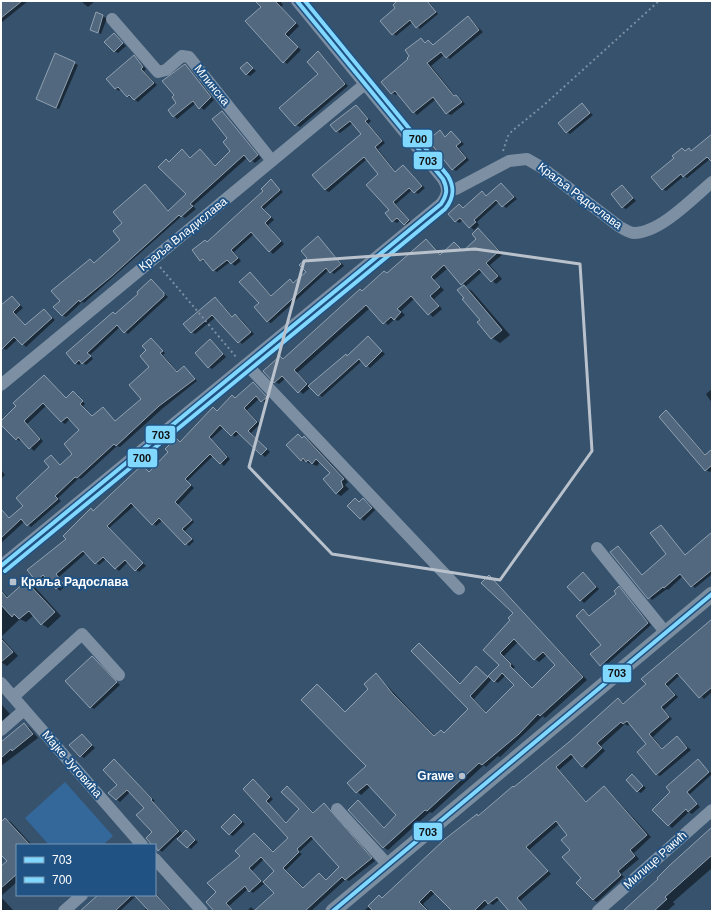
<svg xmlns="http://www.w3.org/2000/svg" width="713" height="912" font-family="Helvetica,sans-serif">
	<rect width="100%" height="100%" fill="#36526d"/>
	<path fill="#34689a" d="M 65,782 L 113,836 L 103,845 L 49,845 L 25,818 Z"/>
	<path fill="#0007" fill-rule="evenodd" d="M 1,1 L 28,1 L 1,23 Z
		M 81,1 L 95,1 L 88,7 Z
		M 259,1 L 280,1 L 283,5 L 281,7 L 299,26 L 288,37 L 301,50 L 287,64 L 247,21 L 262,7 Z
		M 399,1 L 428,1 L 438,14 L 420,29 L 413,22 L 396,36 L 381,21 L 397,8 Z
		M 96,14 L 107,18 L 101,34 L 91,30 Z
		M 468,17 L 483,32 L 450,59 L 444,55 L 431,66 L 456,97 L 460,98 L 465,104 L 451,115 L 447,113 L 436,99 L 417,115 L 398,94 L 396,95 L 392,93 L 421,39 L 426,43 L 429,41 L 434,46 Z
		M 114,34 L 126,46 L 118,53 L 114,51 Z
		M 318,52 L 348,86 L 300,127 L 296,125 L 319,74 Z
		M 56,55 L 78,65 L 59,109 L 40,101 Z
		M 134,56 L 146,69 L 144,71 L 157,85 L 138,102 L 132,97 L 131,98 L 128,96 L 121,89 L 119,91 L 116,89 L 107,79 Z
		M 247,63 L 256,71 L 250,76 L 246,74 Z
		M 185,65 L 214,100 L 204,110 L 196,103 L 177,119 L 169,110 L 178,103 Z
		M 582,105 L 593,115 L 570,134 L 567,132 Z
		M 356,106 L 371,121 L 368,124 L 385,143 L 378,149 L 396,172 L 403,166 L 425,188 L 418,194 L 412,190 L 396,204 L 412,223 L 408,226 L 400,220 L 397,223 L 393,221 L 379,174 L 367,159 L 329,192 L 325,190 L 362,134 L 353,123 L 340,133 L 337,131 Z
		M 222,112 L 261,158 L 255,163 L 248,157 L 193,206 L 196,209 L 185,218 L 182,216 L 84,303 L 82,302 L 66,317 L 62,315 L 61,301 L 90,260 L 95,263 L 122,240 L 123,223 L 145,185 L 169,211 L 188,194 L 166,160 L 170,162 L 182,151 L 191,158 L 203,153 L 216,166 L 232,151 Z
		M 440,132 L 446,137 L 451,132 L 464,144 L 459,148 L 469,160 L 456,171 L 453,169 Z
		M 712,136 L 712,161 L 710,159 L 687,178 L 684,176 L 666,191 L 663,189 L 686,152 L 689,149 L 692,151 Z
		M 271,181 L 283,192 L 264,209 L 274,220 L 268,225 L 284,244 L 273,254 L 254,234 L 234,252 L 241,261 L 235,266 L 230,262 L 217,272 L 214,270 L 206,261 L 205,262 L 201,260 L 208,242 L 264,191 Z
		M 501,184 L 517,199 L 506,208 L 499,202 L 477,222 L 479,225 L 474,230 L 463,220 L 459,223 L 456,221 L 460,205 L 464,208 L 482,192 L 487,197 Z
		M 622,186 L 636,201 L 626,209 L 622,207 Z
		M 479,229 L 503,254 L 490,265 L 502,279 L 496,284 L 483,271 L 465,287 L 472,291 L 510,335 L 500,343 L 492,338 L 459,290 L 465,285 L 448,268 L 434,280 L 444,290 L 434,299 L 442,309 L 433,317 L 414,299 L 401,311 L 405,315 L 398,321 L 395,319 L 388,325 L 370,308 L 297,373 L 310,386 L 346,355 L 348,356 L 368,337 L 385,354 L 370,368 L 362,361 L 322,397 L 311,387 L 303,394 L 286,378 L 279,384 L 275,382 L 280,357 L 285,359 L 363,292 L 388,274 L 426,241 L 441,255 L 454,243 L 464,251 L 478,239 Z
		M 318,237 L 344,266 L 334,274 L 329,270 L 271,323 L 267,321 L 250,273 L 272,296 L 290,280 L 294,283 L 307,272 L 309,258 Z
		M 151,280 L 168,297 L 128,334 L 120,327 L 90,355 L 93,359 L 86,365 L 82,362 L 79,365 L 76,363 L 116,315 L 140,294 Z
		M 13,297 L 23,308 L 16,314 L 26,326 L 44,310 L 55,320 L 26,347 L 18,339 L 6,350 L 1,347 L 1,306 Z
		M 216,298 L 233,317 L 235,315 L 239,317 L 254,334 L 242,344 L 216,317 L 195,334 L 192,332 Z
		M 151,339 L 165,353 L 163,355 L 178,372 L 184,367 L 197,381 L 163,408 L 120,447 L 117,446 L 81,479 L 79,478 L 58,498 L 61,501 L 31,527 L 24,522 L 1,543 L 1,514 L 3,512 L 10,519 L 24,506 L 51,467 L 51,456 L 61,466 L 74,454 L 80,430 L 70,419 L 65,424 L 62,422 L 47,405 L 27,424 L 43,441 L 34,451 L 21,439 L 20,441 L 16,439 L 1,422 L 44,376 L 67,399 L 73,392 L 77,394 L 85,404 L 83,406 L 93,417 L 103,408 L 116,422 L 143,399 L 150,367 L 148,350 Z
		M 210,340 L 226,357 L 212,369 L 209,367 Z
		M 253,383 L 269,399 L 266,403 L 260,398 L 247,410 L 260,424 L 251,433 L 270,452 L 265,457 L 240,433 L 235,437 L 224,427 L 211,439 L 230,459 L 224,466 L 213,456 L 187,481 L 194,488 L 178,505 L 194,522 L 185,531 L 194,541 L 189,546 L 163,520 L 156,526 L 135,505 L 109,528 L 146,566 L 139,572 L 128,562 L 119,571 L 106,559 L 99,565 L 86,553 L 59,577 L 66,585 L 60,591 L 46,577 L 40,582 L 37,580 L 91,509 L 94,512 L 142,466 L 150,473 L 213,408 L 218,411 L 233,397 L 237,399 Z
		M 712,389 L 712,403 L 706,394 Z
		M 666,411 L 706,455 L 712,450 L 712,470 L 710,472 L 706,470 Z
		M 298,435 L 309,440 L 348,482 L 345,485 L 349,489 L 341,496 L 336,493 L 331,473 L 320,462 L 317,466 L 301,460 Z
		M 1,470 L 5,475 L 1,479 Z
		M 356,499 L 360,502 L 363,499 L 366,501 L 375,510 L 364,521 L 348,506 Z
		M 661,526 L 686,556 L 712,533 L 712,574 L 695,588 L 683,576 L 668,590 L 667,589 L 652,600 L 612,553 L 618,547 L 621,550 L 643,576 L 667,554 Z
		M 583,573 L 599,589 L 584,603 L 568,587 Z
		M 489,576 L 587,680 L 545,718 L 543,716 L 500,757 L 498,756 L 486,767 L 484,765 L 432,813 L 430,812 L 388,850 L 383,847 L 358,801 L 385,828 L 398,815 L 371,786 L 361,795 L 349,783 L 368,766 L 317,685 L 346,713 L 370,689 L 376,674 L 435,736 L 441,731 L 445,733 L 470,709 L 419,645 L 461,684 L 477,667 L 488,677 L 500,665 L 485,650 L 512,620 L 515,613 ZM 518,642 L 535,659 L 539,662 L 547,655 L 556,665 L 533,688 L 513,669 L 515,667 L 504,656 ZM 506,675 L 516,685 L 487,713 L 474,699 L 492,679 L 498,683 Z
		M 27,582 L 33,585 L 61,616 L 48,628 L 42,624 L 34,615 L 26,622 L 20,619 L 1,637 L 1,590 L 9,598 Z
		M 619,588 L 651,625 L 604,667 L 601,665 L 602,645 L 584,610 L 591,617 L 618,594 Z
		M 712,620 L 712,692 L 704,699 L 680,675 L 668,686 L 678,697 L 664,710 L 672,719 L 653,737 L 663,749 L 677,737 L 691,750 L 660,776 L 656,774 L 648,744 L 630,723 L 628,726 L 625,724 L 601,746 L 605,751 L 586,769 L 574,757 L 559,770 L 587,802 L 604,788 L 608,790 L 651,837 L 634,853 L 639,859 L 621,874 L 624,877 L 597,902 L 593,900 L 583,878 L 571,850 L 569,835 L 559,824 L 529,850 L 551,874 L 520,901 L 529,911 L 511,911 L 500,899 L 493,905 L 489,903 L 480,911 L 453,911 L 435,893 L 423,904 L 429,911 L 364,911 L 380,896 L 383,898 L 479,816 L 569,743 L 618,699 L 625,704 L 647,684 Z
		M 1,637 L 18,656 L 7,666 L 1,662 Z
		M 92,657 L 120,685 L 94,709 L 91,707 Z
		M 1,704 L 10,714 L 1,722 Z
		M 24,724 L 30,728 L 38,738 L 1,766 L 1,743 Z
		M 82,735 L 95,748 L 84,758 L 81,756 Z
		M 114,760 L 155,801 L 153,802 L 183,834 L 186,832 L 198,842 L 191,849 L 177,837 L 162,852 L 154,845 L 153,832 L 145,808 L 130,792 L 120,802 L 110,793 L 118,785 Z
		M 698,760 L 712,774 L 689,795 L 700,807 L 692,814 L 689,812 L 672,828 L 653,810 L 672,792 Z
		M 632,776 L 646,788 L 641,793 L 637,791 Z
		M 254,780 L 273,799 L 268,804 L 287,823 L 300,809 L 288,787 L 314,813 L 324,805 L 328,807 L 375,861 L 349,881 L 346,879 L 311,911 L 256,911 L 275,893 L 265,883 L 253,893 L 248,889 L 229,906 L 234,911 L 215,911 L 218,892 L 254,834 L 274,852 L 289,838 L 244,789 ZM 314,838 L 341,868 L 327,880 L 320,874 L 304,888 L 286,870 L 302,854 L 299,852 ZM 264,859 L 275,871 L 263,883 L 252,871 Z
		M 235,815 L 245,824 L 233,836 L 229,834 Z
		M 5,819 L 11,822 L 32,845 L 17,845 L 17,882 L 1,896 L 1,868 L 8,862 L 1,854 L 1,823 Z
		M 712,830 L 712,868 L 673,902 L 675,904 L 667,911 L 625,911 Z
		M 155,893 L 172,911 L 143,911 L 147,908 L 136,896 L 120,911 L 85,911 L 100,895 L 155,895 Z
		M 1,897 L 14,911 L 1,911 Z
		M 251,907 L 255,911 L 247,911 Z"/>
	<path fill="#52687e" stroke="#90a1b1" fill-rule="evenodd" d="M 1,1 L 22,1 L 1,18 Z
		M 255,1 L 275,1 L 296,23 L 285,34 L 298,47 L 283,63 L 245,21 L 261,7 Z
		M 397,1 L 427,1 L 436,12 L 416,28 L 410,20 L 392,35 L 380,21 L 395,8 L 393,5 Z
		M 96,12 L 103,15 L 98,33 L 90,30 Z
		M 468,16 L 479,30 L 446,58 L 441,52 L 427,63 L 454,96 L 456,95 L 462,102 L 446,114 L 433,97 L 413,113 L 395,91 L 391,94 L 381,82 L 408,59 L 407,58 L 409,56 L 405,50 L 421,38 L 425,43 L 428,40 L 433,45 Z
		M 114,33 L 123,43 L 114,52 L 104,42 Z
		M 318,51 L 345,84 L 295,126 L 279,108 L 318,74 L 307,62 Z
		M 55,53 L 75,62 L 56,108 L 36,99 Z
		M 134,55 L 143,67 L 141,69 L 154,83 L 134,100 L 129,95 L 127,97 L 118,87 L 115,89 L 106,79 Z
		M 247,62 L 253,68 L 246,75 L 240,68 Z
		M 185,64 L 211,97 L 199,109 L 193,101 L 173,117 L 168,110 L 176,103 L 172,97 L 174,95 L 162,81 Z
		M 582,103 L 590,113 L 566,133 L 558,123 Z
		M 356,105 L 368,119 L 365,121 L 382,141 L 375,147 L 395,172 L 403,165 L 422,186 L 414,193 L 409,188 L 393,202 L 409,220 L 404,225 L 397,218 L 392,222 L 385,213 L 389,210 L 366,185 L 378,174 L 364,157 L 325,190 L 312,175 L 361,134 L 350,121 L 336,132 L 330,125 Z
		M 222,111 L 258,155 L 250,162 L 244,155 L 190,204 L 193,206 L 181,217 L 179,215 L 113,275 L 80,302 L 79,300 L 62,316 L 53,307 L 60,301 L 51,291 L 90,259 L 94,263 L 120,240 L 113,231 L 122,223 L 113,212 L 145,184 L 168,211 L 186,194 L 158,167 L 166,159 L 169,162 L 182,149 L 190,158 L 200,149 L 215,166 L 230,151 L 223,142 L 227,138 L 212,119 Z
		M 440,130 L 445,137 L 451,131 L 461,142 L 456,146 L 466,158 L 452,170 L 428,140 Z
		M 712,134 L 712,162 L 707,157 L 683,177 L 681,174 L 662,190 L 651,177 L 674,158 L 672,156 L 682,148 L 685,151 L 689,148 L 691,151 Z
		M 271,179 L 280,190 L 261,207 L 271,217 L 265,223 L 281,241 L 269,252 L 251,232 L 231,250 L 238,258 L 231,264 L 227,260 L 213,271 L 203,259 L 200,261 L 192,250 L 205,240 L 207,242 L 263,191 L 261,189 Z
		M 501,183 L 514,197 L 502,207 L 496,200 L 474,220 L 476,222 L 469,228 L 460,218 L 455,222 L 448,214 L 459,204 L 463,208 L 482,191 L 486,196 Z
		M 622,185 L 633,198 L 622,208 L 611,194 Z
		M 478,228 L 499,251 L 486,263 L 498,276 L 491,282 L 479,269 L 461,285 L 444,265 L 431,277 L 440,287 L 430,296 L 439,306 L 428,315 L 411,296 L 397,309 L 401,312 L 394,320 L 391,317 L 383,324 L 366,305 L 294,370 L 307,384 L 298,393 L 282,376 L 274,383 L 263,371 L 280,356 L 283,359 L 360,289 L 362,291 L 384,271 L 387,273 L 426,239 L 440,255 L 454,242 L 463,251 L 476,239 L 472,234 Z
		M 318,236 L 341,264 L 330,273 L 326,268 L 267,322 L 254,307 L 259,303 L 239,282 L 250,272 L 271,296 L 290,279 L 293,283 L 306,272 L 299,265 L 307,258 L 301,251 Z
		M 151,279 L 164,293 L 164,296 L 124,333 L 117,325 L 87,353 L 91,356 L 82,364 L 79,360 L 75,364 L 66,353 L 113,312 L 115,314 L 138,294 L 137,292 Z
		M 464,285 L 502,330 L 491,339 L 477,322 L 480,320 L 462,299 L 464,298 L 457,290 Z
		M 12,296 L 20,305 L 13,312 L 25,325 L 44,309 L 52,318 L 22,345 L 14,337 L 1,350 L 1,305 Z
		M 215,297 L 232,317 L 235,314 L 251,332 L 238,343 L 212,315 L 191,333 L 183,324 Z
		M 368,336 L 382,351 L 366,367 L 359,359 L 318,396 L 308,386 L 346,354 L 347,356 Z
		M 151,338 L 163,351 L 160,353 L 177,372 L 184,366 L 195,379 L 159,406 L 116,446 L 114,444 L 77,478 L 75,477 L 55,496 L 58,499 L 27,526 L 21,519 L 1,538 L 1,509 L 9,518 L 23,506 L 16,498 L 49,467 L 44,461 L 51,455 L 60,465 L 72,454 L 64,444 L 79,430 L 67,417 L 61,422 L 43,403 L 24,421 L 40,439 L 29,449 L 18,437 L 16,440 L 1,425 L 1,421 L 16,406 L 13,403 L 44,375 L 66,398 L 73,391 L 83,401 L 80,404 L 92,416 L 103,407 L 115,421 L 141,399 L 129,385 L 149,367 L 140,356 L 146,350 L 142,346 Z
		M 210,339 L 223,354 L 208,368 L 195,353 Z
		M 253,382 L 267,397 L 261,402 L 256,396 L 244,408 L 257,422 L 248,431 L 267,449 L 261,455 L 236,431 L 231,436 L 220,425 L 209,437 L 227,457 L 220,464 L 210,454 L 185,479 L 191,485 L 175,502 L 192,520 L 182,529 L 192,539 L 185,545 L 159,518 L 152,525 L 131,503 L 107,526 L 143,563 L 135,571 L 125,560 L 115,569 L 103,557 L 95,564 L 83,551 L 56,574 L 63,583 L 56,589 L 43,575 L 36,581 L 27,570 L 66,539 L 63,536 L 91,508 L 93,511 L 142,465 L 149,472 L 168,452 L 165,449 L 176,438 L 180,442 L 213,407 L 217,411 L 232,395 L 235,398 Z
		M 666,410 L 705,455 L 712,449 L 712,465 L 705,471 L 659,417 Z
		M 298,434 L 302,438 L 304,436 L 344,479 L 341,481 L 343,487 L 336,494 L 323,479 L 330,473 L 316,459 L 312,464 L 308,460 L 306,462 L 303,458 L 301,461 L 286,445 Z
		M 355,498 L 359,502 L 363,498 L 372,508 L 360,519 L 347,506 Z
		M 661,525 L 685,555 L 712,532 L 712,570 L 691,587 L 680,574 L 664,588 L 663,587 L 648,599 L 610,552 L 618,546 L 642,575 L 666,554 L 650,533 Z
		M 583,572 L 596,587 L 580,601 L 567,587 Z
		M 489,575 L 583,677 L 540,716 L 538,714 L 519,734 L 482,765 L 479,763 L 427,811 L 425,810 L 383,848 L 348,810 L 358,800 L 384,828 L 396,815 L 367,784 L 356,793 L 347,783 L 366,766 L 301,700 L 317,684 L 345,712 L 368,689 L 364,684 L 376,673 L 392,693 L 434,736 L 441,730 L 444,733 L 468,709 L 411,651 L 419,643 L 460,684 L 476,666 L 488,677 L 470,696 L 486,713 L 514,685 L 502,673 L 494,682 L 488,676 L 499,665 L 483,650 L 510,620 L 508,618 L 513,613 L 481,583 ZM 514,639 L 534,660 L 543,652 L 555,665 L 532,688 L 510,666 L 511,664 L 500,653 Z
		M 26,581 L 55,612 L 41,625 L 29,611 L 19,619 L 14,614 L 12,617 L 1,605 L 1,591 L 7,598 Z
		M 619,586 L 648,623 L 600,666 L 590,654 L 601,645 L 576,616 L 583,609 L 589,616 L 616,594 L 614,591 Z
		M 712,619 L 712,687 L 699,698 L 677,673 L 665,684 L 675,695 L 661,707 L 669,717 L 649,734 L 662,749 L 677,736 L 687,748 L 656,775 L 637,752 L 646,744 L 627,721 L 623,724 L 621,722 L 597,743 L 602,748 L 582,767 L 571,754 L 556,767 L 586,802 L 604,786 L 647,835 L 630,850 L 635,856 L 618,871 L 621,875 L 593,900 L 576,883 L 581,878 L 562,857 L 570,850 L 561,840 L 567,835 L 556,821 L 526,847 L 548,871 L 517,898 L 528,911 L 509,911 L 497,897 L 488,904 L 485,900 L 474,911 L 452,911 L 431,890 L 419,902 L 428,911 L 373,911 L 368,906 L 379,895 L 382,898 L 445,839 L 477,814 L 478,816 L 513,786 L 514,787 L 569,742 L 618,698 L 623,704 L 646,684 L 641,679 Z
		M 1,639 L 13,652 L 1,662 Z
		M 92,656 L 117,682 L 90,708 L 65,681 Z
		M 24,723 L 33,734 L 12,751 L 11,749 L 1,758 L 1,742 Z
		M 82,734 L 92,745 L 80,757 L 69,745 Z
		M 114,759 L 152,799 L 151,800 L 179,831 L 158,851 L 155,845 L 152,845 L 146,838 L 152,832 L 136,815 L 144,808 L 127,790 L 116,800 L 108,793 L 117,785 L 103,770 Z
		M 698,759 L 709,772 L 687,792 L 697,804 L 688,812 L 686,809 L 668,826 L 652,810 L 670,792 L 666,787 Z
		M 632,774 L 643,786 L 637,792 L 626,780 Z
		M 253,779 L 270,797 L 266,801 L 286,823 L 299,809 L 281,792 L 287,786 L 313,813 L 324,803 L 372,858 L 345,880 L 342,877 L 305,911 L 254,911 L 274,893 L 263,882 L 274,871 L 261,857 L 249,868 L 261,881 L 249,892 L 245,886 L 226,903 L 233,911 L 214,911 L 206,902 L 216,892 L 207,883 L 240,856 L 235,851 L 254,833 L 273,852 L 288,838 L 243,789 ZM 311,836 L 339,867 L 326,880 L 319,873 L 303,888 L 283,868 L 299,852 L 297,849 Z
		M 234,814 L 242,822 L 229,835 L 221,827 Z
		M 5,818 L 30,845 L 17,845 L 17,874 L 1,888 L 1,866 L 7,861 L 1,855 L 1,822 Z
		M 712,827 L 712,855 L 665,897 L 667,899 L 654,911 L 623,911 L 658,879 L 657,878 L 670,865 Z
		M 186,830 L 195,840 L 187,848 L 177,839 Z
		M 98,895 L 132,895 L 115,911 L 80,911 Z
		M 134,895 L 156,895 L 171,911 L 149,911 Z"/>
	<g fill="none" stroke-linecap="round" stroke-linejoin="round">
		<path stroke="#7c8fa3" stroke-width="2" stroke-dasharray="2 3" stroke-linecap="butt" d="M 503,151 L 508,136 L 512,131 L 544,105 L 659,1
			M 160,267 L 237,358"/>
		<path stroke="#7c8fa3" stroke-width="12" d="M 112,19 L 158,72 L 166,70 L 182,56 L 189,57 L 272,161
			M 448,191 L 456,189 L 509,161 L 527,159 L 541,167 L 620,227 C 624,229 630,233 634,233 C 660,233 693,198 712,182
			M 247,365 L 459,589
			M 1,385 L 365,84
			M 597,548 L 666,633
			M 1,566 L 441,204 C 448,195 449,189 443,179 L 297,1
			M 1,683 L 142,845
			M 13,697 L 82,634 L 119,675
			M 1,730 L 24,710
			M 337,809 L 388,865
			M 155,859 L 202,911
			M 64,911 L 82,895
			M 598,911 L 712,810"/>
		<path stroke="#7b8ea0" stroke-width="15" d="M 333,911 L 712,594"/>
		<defs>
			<path id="bus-1" d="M 1,566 L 441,204 C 447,195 448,189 443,179 L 297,1
				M 333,911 L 712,594"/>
			<path id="bus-2" d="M 5,571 L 445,209 C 454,198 455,188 448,176 L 305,1"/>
		</defs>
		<use href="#bus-1" stroke="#205283" stroke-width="7"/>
		<use href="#bus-2" stroke="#205283" stroke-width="7"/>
		<use href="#bus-1" stroke="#80d8ff" stroke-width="4"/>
		<use href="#bus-2" stroke="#80d8ff" stroke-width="4"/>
	</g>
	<path fill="none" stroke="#b9c2cc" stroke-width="3" stroke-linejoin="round" d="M 475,249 L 580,264 L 592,451 L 500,580 L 332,554 L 249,467 L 304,261 Z"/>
	<g fill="#b9c2cc" stroke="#205283" stroke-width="1.5">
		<rect x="9" y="578" width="8" height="8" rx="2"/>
		<circle cx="462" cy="776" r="4"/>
	</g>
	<g text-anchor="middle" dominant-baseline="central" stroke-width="4" stroke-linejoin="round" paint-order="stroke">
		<g font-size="12" fill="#fff" stroke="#205283">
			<text transform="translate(212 85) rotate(51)">Млинска</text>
			<text transform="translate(580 196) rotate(37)">Краља Радослава</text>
			<text transform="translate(183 234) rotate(-39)">Краља Владислава</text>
			<text transform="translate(72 764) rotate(49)">Мајке Југовића</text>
			<text transform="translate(655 860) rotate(-42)">Милице Ракић</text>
		</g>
		<g font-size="12" font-weight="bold" fill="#fff" stroke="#205283" text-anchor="start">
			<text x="21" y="582">Краља Радослава</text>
			<text x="454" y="776" text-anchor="end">Grawe</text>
		</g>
	</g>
	<g stroke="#205283" stroke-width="1.5">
		<rect x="402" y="129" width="31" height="19" rx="4" fill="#80d8ff"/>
		<rect x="413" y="151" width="30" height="19" rx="4" fill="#80d8ff"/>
		<rect x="145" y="425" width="31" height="19" rx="4" fill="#80d8ff"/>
		<rect x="127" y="448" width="31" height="20" rx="4" fill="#80d8ff"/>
		<rect x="602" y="664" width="30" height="19" rx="4" fill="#80d8ff"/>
		<rect x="413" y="822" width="30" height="19" rx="4" fill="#80d8ff"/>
	</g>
	<g font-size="11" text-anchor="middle" font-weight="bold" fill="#111">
		<text x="418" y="143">700</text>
		<text x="428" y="165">703</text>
		<text x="161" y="439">703</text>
		<text x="142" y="462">700</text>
		<text x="617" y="677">703</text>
		<text x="428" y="836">703</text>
	</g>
	<rect width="713" height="912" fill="none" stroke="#ffffff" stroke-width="4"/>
	<rect x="16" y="844" width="140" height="52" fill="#205283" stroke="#7997b5"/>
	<rect x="24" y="857" width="20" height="6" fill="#80d8ff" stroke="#7997b5"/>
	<text x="52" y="864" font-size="12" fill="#ffffff">703</text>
	<rect x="24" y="877" width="20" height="6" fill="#80d8ff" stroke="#7997b5"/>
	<text x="52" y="884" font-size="12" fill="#ffffff">700</text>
</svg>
